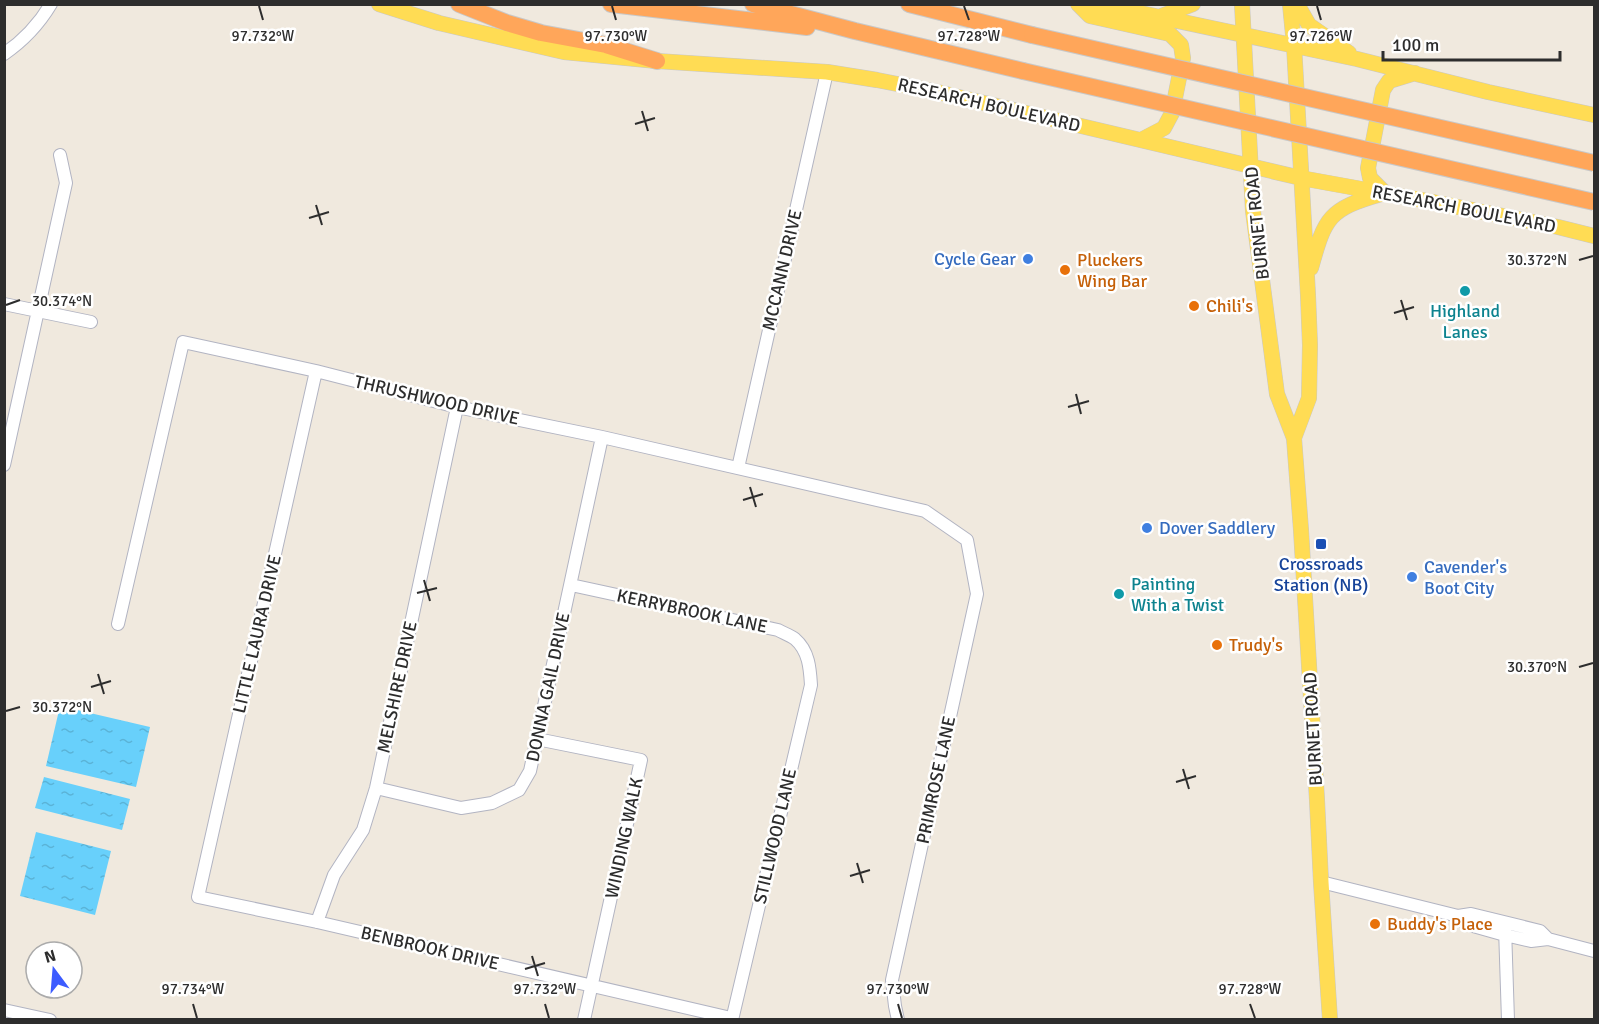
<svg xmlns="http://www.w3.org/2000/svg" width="1599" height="1024" font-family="Signika,sans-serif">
	<defs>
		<pattern id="water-ripples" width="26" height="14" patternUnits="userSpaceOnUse" patternTransform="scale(1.5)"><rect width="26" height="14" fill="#68d0fb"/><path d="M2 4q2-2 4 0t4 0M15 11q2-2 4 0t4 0" fill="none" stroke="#5ab3d7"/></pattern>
	</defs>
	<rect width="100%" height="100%" fill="#f0e9de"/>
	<path fill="url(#water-ripples)" d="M 60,706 L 150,727 L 136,787 L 46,766 Z
		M 44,777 L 130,799 L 122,830 L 35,808 Z
		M 36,832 L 111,851 L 95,915 L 20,896 Z"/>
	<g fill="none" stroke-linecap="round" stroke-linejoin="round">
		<defs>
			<path id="minor" d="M 4,54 C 23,41 39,24 51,4
				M 4,304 L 91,322
				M 316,371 L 198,897 L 317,922 L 731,1018
				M 4,465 L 66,183 L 60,155
				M 738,468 L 827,72
				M 571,585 L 778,630 C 783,633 790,635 795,639 C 809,651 810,669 811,685 L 732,1020
				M 118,624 L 183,342 L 316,371 L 457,407 L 602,437 L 925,511 L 967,540 L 977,594 L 892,980 L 895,1006 L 898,1020
				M 537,739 L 641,760 L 584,1020
				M 376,788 L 461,808 L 492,803 L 519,790 L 530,771 L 602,437
				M 1321,882 L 1458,916 L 1471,914 L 1540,931 L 1548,939
				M 1458,916 L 1466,924 L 1505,935 L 1531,941 L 1548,939 L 1594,951
				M 317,922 L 334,875 L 363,830 L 376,788 L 457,407
				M 1505,928 L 1508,1020
				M 4,1010 L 50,1020"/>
			<path id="major" d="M 379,4 L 439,23 L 564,52 L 657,61 L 827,72 L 877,80 L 933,91 L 1301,178 L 1433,202 L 1558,227 L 1594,236
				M 1078,4 L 1090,16 L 1170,34 L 1181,45 L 1183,58 L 1172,113 L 1164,128 L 1141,140
				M 1098,4 L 1357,59 L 1488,92 L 1594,115
				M 1242,4 L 1253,211 L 1277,394 L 1294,438 L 1301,530 L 1317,800 L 1321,882 L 1330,1020
				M 1290,4 L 1294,45 L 1308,295 L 1310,345 L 1309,398 L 1294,438
				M 1297,4 L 1309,25 L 1349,53
				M 1159,17 L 1193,4
				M 1385,193 L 1370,178 L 1368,168 L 1383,90 L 1389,81 L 1415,73
				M 1311,268 C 1325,217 1329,209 1381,194"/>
			<path id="highway" d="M 459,4 L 507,23 L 541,33 L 606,45 L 657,61
				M 611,4 L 807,27
				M 753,4 L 855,31 L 1023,71
				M 909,4 L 1032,35"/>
		</defs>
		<use href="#minor" stroke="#b2b4c2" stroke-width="14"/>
		<use href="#major" stroke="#c8c8c8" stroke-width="16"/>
		<use href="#highway" stroke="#c8c8c8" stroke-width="18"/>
		<use href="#minor" stroke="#fff" stroke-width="12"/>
		<use href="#major" stroke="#ffdc54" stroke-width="15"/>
		<use href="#highway" stroke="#ffa65a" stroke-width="16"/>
		<defs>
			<path id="highway-bridge" d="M 1032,35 L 1594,163
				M 1023,71 L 1594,202"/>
		</defs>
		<use href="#highway-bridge" stroke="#c8c8c8" stroke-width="18" stroke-linecap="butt"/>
		<use href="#highway-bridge" stroke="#ffa65a" stroke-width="16"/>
	</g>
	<path fill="none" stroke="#2d2d2d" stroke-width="2" d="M 259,6 L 263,20M 612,6 L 616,20M 964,6 L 969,20M 1317,6 L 1321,20M 642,111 L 648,131M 635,124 L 655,118M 316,205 L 322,225M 309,218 L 329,212M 1579,260 L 1593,256M 1401,300 L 1407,320M 6,305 L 20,300M 1394,313 L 1414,307M 1076,394 L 1081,414M 1068,407 L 1089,401M 750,487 L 756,507M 743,500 L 763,494M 424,580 L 430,601M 417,593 L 437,588M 1579,667 L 1593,663M 98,674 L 104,694M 91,687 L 111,681M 6,711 L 20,707M 1183,769 L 1189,789M 1176,782 L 1196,776M 857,863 L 863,883M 850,876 L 870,870M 532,956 L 538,976M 525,969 L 545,963M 193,1004 L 197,1018M 545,1004 L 549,1018M 898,1004 L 902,1018M 1250,1004 L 1255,1018"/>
	<g fill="#3f7fe0" stroke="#fff" stroke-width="2">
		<circle cx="1028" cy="259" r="6"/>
		<circle cx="1147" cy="528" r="6"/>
		<circle cx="1412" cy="577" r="6"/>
	</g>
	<g fill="#e8710a" stroke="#fff" stroke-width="2">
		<circle cx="1065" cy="270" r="6"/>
		<circle cx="1194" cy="306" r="6"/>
		<circle cx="1217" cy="645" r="6"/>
		<circle cx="1375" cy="924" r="6"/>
	</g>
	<g fill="#0f9aa8" stroke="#fff" stroke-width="2">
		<circle cx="1465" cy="291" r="6"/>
		<circle cx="1119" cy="594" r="6"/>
	</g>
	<rect fill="#1a4fb4" stroke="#fff" stroke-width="2" x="1315" y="538" width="12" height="12" rx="3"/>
	<g text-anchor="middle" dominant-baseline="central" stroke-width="5" stroke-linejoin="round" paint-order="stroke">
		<g font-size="18" fill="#2d2d2d" stroke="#fff">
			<text transform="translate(989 105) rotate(13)">RESEARCH BOULEVARD</text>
			<text transform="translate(1464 209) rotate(11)">RESEARCH BOULEVARD</text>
			<text transform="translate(1257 223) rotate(-96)">BURNET ROAD</text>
			<text transform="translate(782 270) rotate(-77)">MCCANN DRIVE</text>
			<text transform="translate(437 400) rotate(13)">THRUSHWOOD DRIVE</text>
			<text transform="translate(692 611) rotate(12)">KERRYBROOK LANE</text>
			<text transform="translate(257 634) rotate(-77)">LITTLE LAURA DRIVE</text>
			<text transform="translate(397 687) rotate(-78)">MELSHIRE DRIVE</text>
			<text transform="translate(548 687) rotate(-78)">DONNA GAIL DRIVE</text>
			<text transform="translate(1313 729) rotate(-93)">BURNET ROAD</text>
			<text transform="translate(936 780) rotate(-78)">PRIMROSE LANE</text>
			<text transform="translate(775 836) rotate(-77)">STILLWOOD LANE</text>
			<text transform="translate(624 838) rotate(-78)">WINDING WALK</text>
			<text transform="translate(430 948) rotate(13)">BENBROOK DRIVE</text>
		</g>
		<g font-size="18" fill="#366cbe" stroke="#fff" text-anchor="start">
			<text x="1016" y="259" text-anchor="end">Cycle Gear</text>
			<text x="1159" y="528">Dover Saddlery</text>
			<text x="1424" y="567">Cavender's<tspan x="1424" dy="21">Boot City</tspan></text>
		</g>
		<g font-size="18" fill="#c56008" stroke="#fff" text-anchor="start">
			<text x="1077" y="260">Pluckers<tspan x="1077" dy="21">Wing Bar</tspan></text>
			<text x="1206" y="306">Chili's</text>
			<text x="1229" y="645">Trudy's</text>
			<text x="1387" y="924">Buddy's Place</text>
		</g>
		<g font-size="18" fill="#0d838f" stroke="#fff">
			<text x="1465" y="311">Highland<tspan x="1465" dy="21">Lanes</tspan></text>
			<text x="1131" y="584" text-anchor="start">Painting<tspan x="1131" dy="21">With a Twist</tspan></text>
		</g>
		<g font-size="18" fill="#164399" stroke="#fff">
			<text x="1321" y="564">Crossroads<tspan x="1321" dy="21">Station (NB)</tspan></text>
		</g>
	</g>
	<g font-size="15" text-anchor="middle" fill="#2d2d2d" stroke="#fff" stroke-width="5" stroke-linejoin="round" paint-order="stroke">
		<text x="263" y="41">97.732°W</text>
		<text x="616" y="41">97.730°W</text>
		<text x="969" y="41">97.728°W</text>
		<text x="1321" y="41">97.726°W</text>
		<text x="1537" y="265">30.372°N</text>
		<text x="62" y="306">30.374°N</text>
		<text x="1537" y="672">30.370°N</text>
		<text x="62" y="712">30.372°N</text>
		<text x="193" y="994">97.734°W</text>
		<text x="545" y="994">97.732°W</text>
		<text x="898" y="994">97.730°W</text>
		<text x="1250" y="994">97.728°W</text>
	</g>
	<rect width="1599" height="1024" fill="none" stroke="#2d2d2d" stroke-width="12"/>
	<g transform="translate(54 970) rotate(344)"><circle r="28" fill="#ffffff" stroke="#ababab" stroke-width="1.5"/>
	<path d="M0-4.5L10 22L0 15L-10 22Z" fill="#3c5bff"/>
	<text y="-9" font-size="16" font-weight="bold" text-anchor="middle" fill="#2d2d2d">N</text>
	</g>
	<path d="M1383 51v9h177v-9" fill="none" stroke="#2d2d2d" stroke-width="3"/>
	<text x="1392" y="51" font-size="18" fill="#2d2d2d" stroke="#ffffff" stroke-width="4.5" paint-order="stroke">100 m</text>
</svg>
